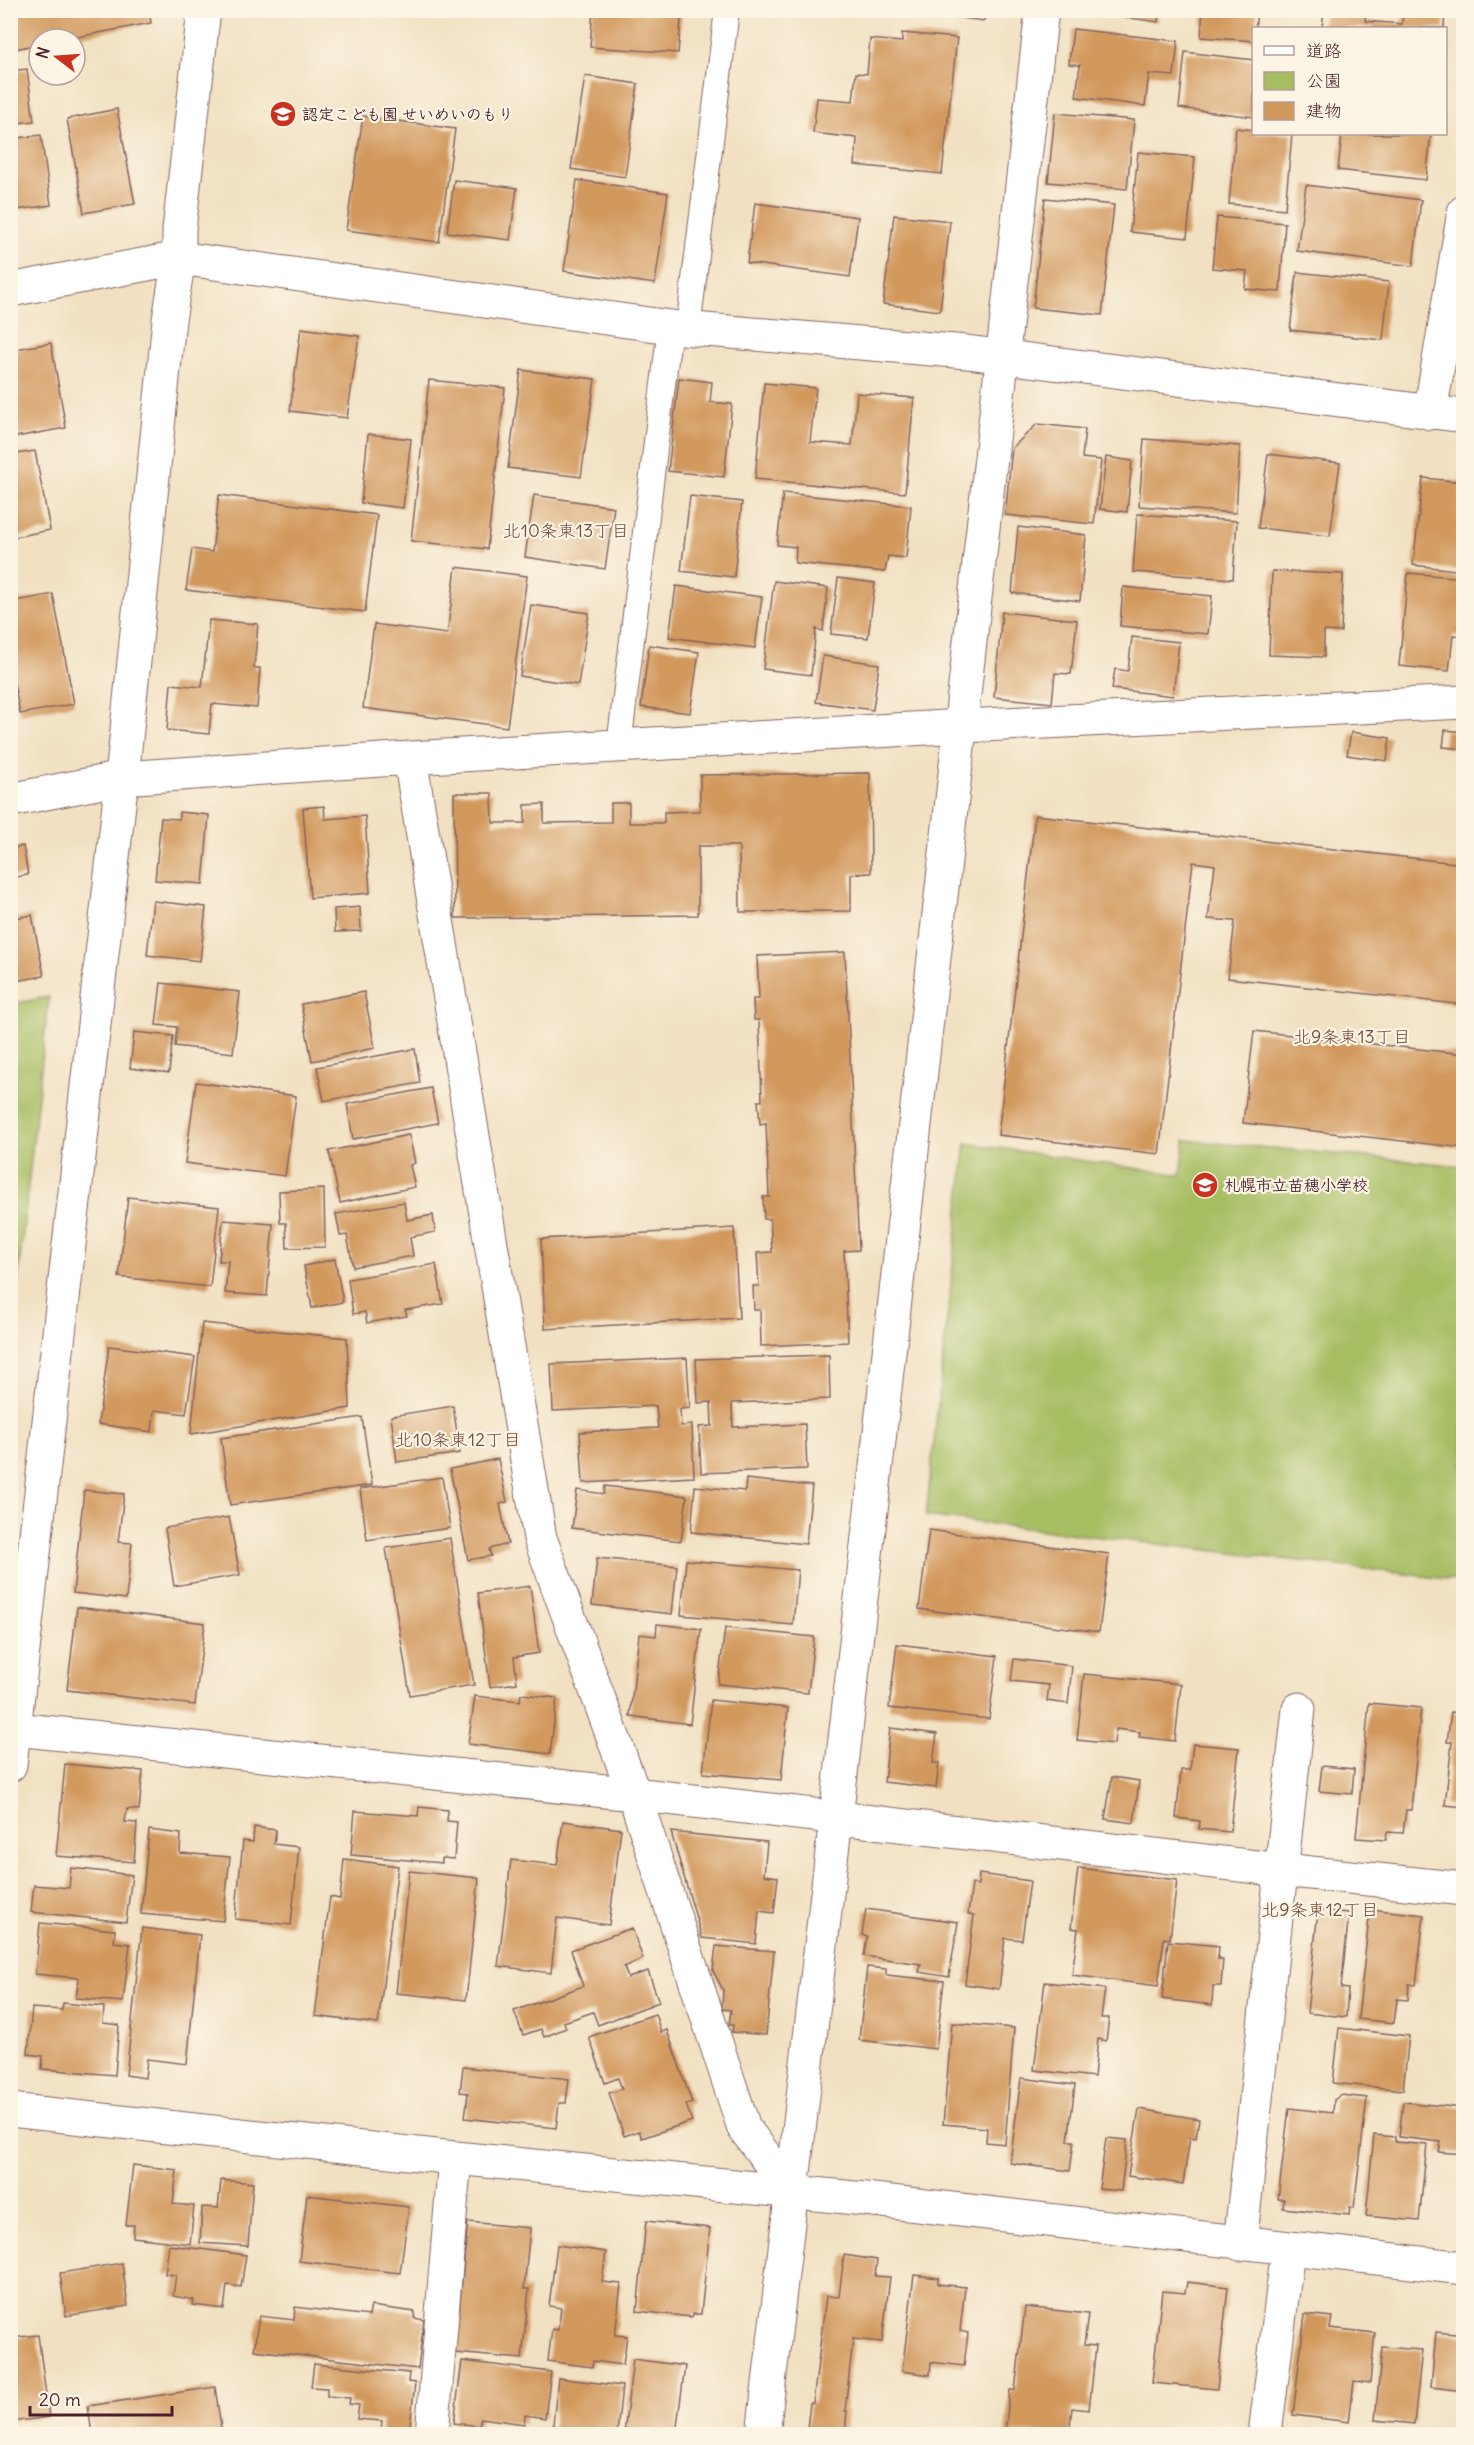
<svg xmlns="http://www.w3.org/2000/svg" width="1474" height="2445" font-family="Delius,'Klee One',sans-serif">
	<rect width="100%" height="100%" fill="#fcf5e5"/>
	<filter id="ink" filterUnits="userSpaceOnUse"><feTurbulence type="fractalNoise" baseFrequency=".0167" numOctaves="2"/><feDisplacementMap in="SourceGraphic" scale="12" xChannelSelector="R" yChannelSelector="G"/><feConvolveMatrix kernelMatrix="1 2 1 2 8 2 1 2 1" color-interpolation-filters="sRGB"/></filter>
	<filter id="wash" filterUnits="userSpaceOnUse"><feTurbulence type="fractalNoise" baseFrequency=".008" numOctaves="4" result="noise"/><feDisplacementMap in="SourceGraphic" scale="24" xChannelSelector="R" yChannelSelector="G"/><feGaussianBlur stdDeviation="1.35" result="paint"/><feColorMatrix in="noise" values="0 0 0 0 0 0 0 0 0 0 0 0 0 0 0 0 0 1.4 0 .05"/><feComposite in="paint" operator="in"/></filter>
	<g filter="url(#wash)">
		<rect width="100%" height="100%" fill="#f1e1c2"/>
		<path fill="#a6bd62" stroke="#786e46" stroke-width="1.5" d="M 49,997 L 11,1340 L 11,1004 Z
			M 1185,1140 L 1463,1166 L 1463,1581 L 926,1516 L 966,1143 L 1181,1175 Z"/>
		<g id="blocks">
			<path fill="#d2995d" d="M 10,10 L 149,10 L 151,23 L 67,39 L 39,39 L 39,44 L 10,50 Z
				M 593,10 L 682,10 L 678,53 L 590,47 Z
				M 900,10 L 985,10 L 984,21 Z
				M 1072,10 L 1159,10 L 1158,22 Z
				M 1203,10 L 1257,10 L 1254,41 L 1201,37 Z
				M 1324,10 L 1366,10 L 1365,21 L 1402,24 L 1403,10 L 1445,10 L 1444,28 L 1322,28 Z
				M 1073,29 L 1178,41 L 1174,76 L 1149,74 L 1145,106 L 1076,97 L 1080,65 L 1069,64 Z
				M 902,33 L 957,38 L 942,174 L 855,165 L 857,138 L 813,133 L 817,98 L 853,101 L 856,73 L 867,74 L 870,39 L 902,42 Z
				M 1185,52 L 1254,60 L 1254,117 L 1179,108 Z
				M 27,69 L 34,121 L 10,124 L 10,71 Z
				M 585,76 L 638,84 L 625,177 L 571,169 Z
				M 117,109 L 135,204 L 84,213 L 67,119 Z
				M 1055,113 L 1134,120 L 1127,189 L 1048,182 Z
				M 363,116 L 455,129 L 439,242 L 346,230 Z
				M 1236,128 L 1254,130 L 1254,134 L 1292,134 L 1285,209 L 1229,204 Z
				M 1342,134 L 1431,134 L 1426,180 L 1338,170 Z
				M 41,135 L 51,205 L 10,211 L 10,139 Z
				M 1138,152 L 1195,157 L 1187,238 L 1130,232 Z
				M 454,180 L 517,188 L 510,240 L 447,232 Z
				M 577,180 L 668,193 L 655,284 L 564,271 Z
				M 1306,185 L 1421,200 L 1413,266 L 1297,251 Z
				M 1045,198 L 1114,205 L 1102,315 L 1033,308 Z
				M 755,203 L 858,217 L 850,277 L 747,263 Z
				M 894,215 L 950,221 L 940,311 L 883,304 Z
				M 1217,217 L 1285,223 L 1280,292 L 1245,289 L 1247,271 L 1212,268 Z
				M 1297,272 L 1389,282 L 1383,340 L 1290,330 Z
				M 1462,316 L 1464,316 L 1464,361 L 1456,360 Z
				M 301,328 L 359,336 L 347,418 L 290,411 Z
				M 51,343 L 66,428 L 10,438 L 10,350 Z
				M 521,370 L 595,379 L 581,477 L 508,468 Z
				M 679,378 L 712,382 L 710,402 L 732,404 L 724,477 L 668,471 Z
				M 429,380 L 505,388 L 487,549 L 411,541 Z
				M 764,383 L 816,388 L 810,442 L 852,445 L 857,393 L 914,398 L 905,493 L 755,479 Z
				M 1037,424 L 1085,429 L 1082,458 L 1101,460 L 1094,524 L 1005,515 L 1012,448 Z
				M 368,434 L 411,439 L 403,508 L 361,503 Z
				M 1144,439 L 1240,446 L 1236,513 L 1139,506 Z
				M 35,451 L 50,530 L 10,538 L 10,455 Z
				M 1268,454 L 1340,463 L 1330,536 L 1258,528 Z
				M 1106,457 L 1132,461 L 1127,512 L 1100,509 Z
				M 1423,478 L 1464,482 L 1464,571 L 1413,565 Z
				M 783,493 L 911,506 L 906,558 L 888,556 L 885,572 L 795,563 L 796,547 L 777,545 Z
				M 219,495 L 377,515 L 365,612 L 186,590 L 192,549 L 212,552 Z
				M 534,495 L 614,507 L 605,569 L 525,557 Z
				M 690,496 L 742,502 L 734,577 L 681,571 Z
				M 1137,514 L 1237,521 L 1233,579 L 1133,572 Z
				M 1018,527 L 1086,535 L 1080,601 L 1012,593 Z
				M 456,567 L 527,576 L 507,727 L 363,708 L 374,624 L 447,634 Z
				M 1272,571 L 1343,574 L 1341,632 L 1324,631 L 1324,657 L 1269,655 Z
				M 1408,573 L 1464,578 L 1464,636 L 1453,635 L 1449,671 L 1399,666 Z
				M 838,578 L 875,583 L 868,638 L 831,634 Z
				M 774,581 L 828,588 L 823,631 L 816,629 L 811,675 L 763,669 Z
				M 676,586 L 762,597 L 755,648 L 669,637 Z
				M 1123,587 L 1212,596 L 1208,634 L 1120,626 Z
				M 53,594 L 74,704 L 20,714 L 10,663 L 10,602 Z
				M 531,605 L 589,613 L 578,685 L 520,676 Z
				M 1002,612 L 1077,620 L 1071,674 L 1055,673 L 1052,703 L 994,697 Z
				M 209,620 L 258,624 L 254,668 L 260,668 L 257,708 L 212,704 L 209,734 L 167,730 L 171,684 L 202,687 Z
				M 1132,637 L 1179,642 L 1173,696 L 1112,689 L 1115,669 L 1128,671 Z
				M 649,645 L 699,652 L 690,713 L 641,707 Z
				M 823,656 L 879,664 L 873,710 L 816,702 Z
				M 1445,730 L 1464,732 L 1464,749 L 1443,747 Z
				M 1351,732 L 1390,738 L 1387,761 L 1347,755 Z
				M 870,773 L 871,873 L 851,874 L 851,911 L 740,912 L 739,846 L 698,846 L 698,915 L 455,918 L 454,793 L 492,793 L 493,823 L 525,823 L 525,805 L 544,804 L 544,823 L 611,822 L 611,803 L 629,803 L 629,823 L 664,823 L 664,812 L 700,811 L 700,775 Z
				M 324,806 L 325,819 L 365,816 L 370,893 L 310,898 L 303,808 Z
				M 179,812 L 209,815 L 203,884 L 155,880 L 161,818 L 179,819 Z
				M 1035,815 L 1464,864 L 1464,1005 L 1228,978 L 1235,921 L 1208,919 L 1215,865 L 1193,862 L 1159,1154 L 998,1135 Z
				M 23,846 L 28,875 L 10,878 L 10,849 Z
				M 153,901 L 206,907 L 200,961 L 147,955 Z
				M 360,907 L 361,931 L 335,932 L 334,909 Z
				M 32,915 L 44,976 L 10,982 L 10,919 Z
				M 845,952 L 859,1250 L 844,1251 L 848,1342 L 761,1346 L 760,1310 L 754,1310 L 753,1286 L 759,1286 L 757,1253 L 772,1252 L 770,1219 L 764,1219 L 763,1197 L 769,1197 L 766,1123 L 760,1124 L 758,1101 L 762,1101 L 759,1020 L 754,1020 L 753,999 L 759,999 L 757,956 Z
				M 161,983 L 240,992 L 233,1053 L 175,1046 L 177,1027 L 156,1025 Z
				M 364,992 L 375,1048 L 312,1061 L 301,1004 Z
				M 1254,1031 L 1464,1054 L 1464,1148 L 1243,1123 Z
				M 134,1032 L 173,1036 L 169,1073 L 130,1068 Z
				M 415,1049 L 420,1083 L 324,1101 L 317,1067 Z
				M 196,1082 L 296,1096 L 285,1176 L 185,1163 Z
				M 431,1088 L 438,1123 L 353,1139 L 347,1104 Z
				M 409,1135 L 415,1163 L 410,1165 L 415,1187 L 340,1203 L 329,1151 Z
				M 324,1189 L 325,1247 L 287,1248 L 286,1223 L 280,1223 L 279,1191 Z
				M 128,1197 L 219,1207 L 210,1287 L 119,1277 Z
				M 404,1202 L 407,1220 L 433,1215 L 435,1232 L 410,1237 L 413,1256 L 353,1267 L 347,1235 L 340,1236 L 336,1214 Z
				M 223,1220 L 273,1224 L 267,1296 L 225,1293 L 228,1261 L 219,1261 Z
				M 734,1228 L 739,1318 L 545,1329 L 541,1239 Z
				M 335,1259 L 343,1302 L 312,1308 L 304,1266 Z
				M 436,1264 L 443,1304 L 405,1310 L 407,1316 L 367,1323 L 365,1312 L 353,1314 L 348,1279 Z
				M 202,1323 L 347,1338 L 350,1408 L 191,1434 Z
				M 109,1346 L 195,1357 L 186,1414 L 154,1410 L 152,1432 L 98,1424 Z
				M 829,1355 L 830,1399 L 732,1403 L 733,1427 L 805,1424 L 807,1469 L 701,1473 L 699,1427 L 712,1426 L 711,1402 L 698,1403 L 696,1359 Z
				M 687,1358 L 690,1408 L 680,1409 L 681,1426 L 692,1425 L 694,1477 L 583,1483 L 580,1432 L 658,1428 L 656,1406 L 553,1411 L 551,1364 Z
				M 453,1406 L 460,1453 L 397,1462 L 391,1416 Z
				M 362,1417 L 372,1485 L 230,1505 L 221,1438 Z
				M 498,1459 L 507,1502 L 500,1504 L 508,1544 L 489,1549 L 491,1556 L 468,1560 L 450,1469 Z
				M 442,1477 L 450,1528 L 367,1540 L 360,1489 Z
				M 746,1479 L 812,1486 L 806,1544 L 691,1532 L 695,1486 L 745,1491 Z
				M 605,1486 L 687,1496 L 681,1541 L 572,1528 L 577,1490 L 604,1494 Z
				M 84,1490 L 124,1494 L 118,1542 L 132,1543 L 126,1599 L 73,1593 Z
				M 229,1517 L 240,1575 L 174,1586 L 165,1528 Z
				M 929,1530 L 1109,1554 L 1099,1632 L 919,1609 Z
				M 450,1538 L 474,1685 L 410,1695 L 386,1548 Z
				M 597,1558 L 677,1566 L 672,1614 L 592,1605 Z
				M 686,1560 L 798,1570 L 793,1625 L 681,1615 Z
				M 530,1586 L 539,1653 L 514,1657 L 517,1683 L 490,1687 L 478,1593 Z
				M 77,1607 L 205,1623 L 195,1705 L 67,1690 Z
				M 657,1624 L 701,1629 L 690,1724 L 630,1716 L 639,1634 L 656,1636 Z
				M 725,1628 L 814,1637 L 808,1693 L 718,1684 Z
				M 897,1644 L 997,1656 L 989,1719 L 889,1708 Z
				M 1014,1659 L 1072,1666 L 1068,1704 L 1047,1701 L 1049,1685 L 1011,1681 Z
				M 1084,1674 L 1181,1684 L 1175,1741 L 1139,1737 L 1140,1732 L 1116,1729 L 1114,1744 L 1077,1740 Z
				M 521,1694 L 557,1698 L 550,1754 L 468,1744 L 475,1696 L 520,1701 Z
				M 711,1700 L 788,1708 L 781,1780 L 703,1773 Z
				M 1369,1703 L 1421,1708 L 1411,1810 L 1406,1810 L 1403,1833 L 1387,1832 L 1386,1840 L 1356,1838 Z
				M 1451,1712 L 1464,1713 L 1464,1807 L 1445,1805 L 1452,1742 L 1447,1742 Z
				M 890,1728 L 937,1734 L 933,1763 L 939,1763 L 936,1788 L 884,1782 Z
				M 1193,1744 L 1239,1748 L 1230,1832 L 1199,1829 L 1200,1821 L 1176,1818 L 1181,1770 L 1190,1770 Z
				M 65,1764 L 143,1771 L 139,1810 L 127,1809 L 125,1822 L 137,1823 L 134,1862 L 56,1856 Z
				M 1322,1766 L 1354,1769 L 1352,1794 L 1319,1791 Z
				M 1112,1777 L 1139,1781 L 1134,1823 L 1105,1819 Z
				M 419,1807 L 448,1810 L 447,1821 L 457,1822 L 454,1859 L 442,1858 L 442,1863 L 351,1855 L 355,1811 L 418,1816 Z
				M 563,1821 L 621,1829 L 609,1925 L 557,1918 L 551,1973 L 498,1966 L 511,1860 L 557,1865 Z
				M 254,1827 L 276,1830 L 274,1844 L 299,1847 L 291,1925 L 235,1919 L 243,1841 L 253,1842 Z
				M 149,1830 L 181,1834 L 180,1853 L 230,1857 L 223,1921 L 141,1914 Z
				M 671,1832 L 767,1842 L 764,1875 L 778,1877 L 774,1913 L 759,1911 L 756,1944 L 702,1938 Z
				M 344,1859 L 398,1866 L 378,2024 L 315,2016 L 330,1897 L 340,1899 Z
				M 71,1868 L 132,1875 L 126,1922 L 31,1912 L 34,1885 L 69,1888 Z
				M 1078,1868 L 1177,1880 L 1170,1939 L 1164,1938 L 1158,1986 L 1072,1975 L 1078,1929 L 1071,1928 Z
				M 409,1871 L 479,1878 L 466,2000 L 396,1993 Z
				M 979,1874 L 1030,1881 L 1022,1940 L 1005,1938 L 999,1989 L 965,1984 L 974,1915 L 968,1914 L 972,1884 L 978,1885 Z
				M 866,1909 L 958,1922 L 949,1977 L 919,1972 L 921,1964 L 864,1956 L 867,1937 L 862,1935 Z
				M 1370,1909 L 1424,1915 L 1416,1985 L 1409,1984 L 1408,2000 L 1397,1999 L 1394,2023 L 1358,2019 Z
				M 1318,1910 L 1349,1913 L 1341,1988 L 1348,1989 L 1346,2017 L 1307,2013 Z
				M 40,1923 L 115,1930 L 114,1942 L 130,1944 L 123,2002 L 76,1998 L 79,1978 L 35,1974 Z
				M 142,1928 L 200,1935 L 187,2064 L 147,2059 L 145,2078 L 126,2075 Z
				M 632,1928 L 643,1959 L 624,1967 L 628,1978 L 648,1971 L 659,2002 L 598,2025 L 593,2012 L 564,2022 L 566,2028 L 544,2037 L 541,2029 L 523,2035 L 514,2011 L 583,1986 L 571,1950 Z
				M 1168,1941 L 1219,1946 L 1218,1959 L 1223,1959 L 1221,1986 L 1213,1986 L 1212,2005 L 1162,1999 Z
				M 716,1946 L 774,1951 L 766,2035 L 732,2032 L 733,2025 L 729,2025 L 731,2010 L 722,2009 L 723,1990 L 713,1971 Z
				M 867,1967 L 886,1969 L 886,1975 L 944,1981 L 936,2049 L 859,2040 Z
				M 1045,1982 L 1105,1989 L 1101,2018 L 1109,2018 L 1106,2041 L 1098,2039 L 1094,2077 L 1034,2070 Z
				M 63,2003 L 104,2007 L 103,2023 L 119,2025 L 115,2075 L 42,2069 L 43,2056 L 28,2054 L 32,2008 L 62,2010 Z
				M 655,2014 L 661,2032 L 667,2030 L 692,2103 L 686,2105 L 692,2121 L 642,2138 L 639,2131 L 624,2136 L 609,2093 L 622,2089 L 618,2078 L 605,2083 L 589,2037 Z
				M 952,2023 L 1014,2028 L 1005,2144 L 986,2142 L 987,2128 L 943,2124 Z
				M 1339,2028 L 1409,2036 L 1403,2090 L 1333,2083 Z
				M 463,2067 L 569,2079 L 566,2103 L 559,2103 L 556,2128 L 465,2118 L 468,2093 L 460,2092 Z
				M 1021,2078 L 1075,2085 L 1068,2141 L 1074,2141 L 1070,2171 L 1010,2163 Z
				M 1341,2095 L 1367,2098 L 1354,2208 L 1350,2207 L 1349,2215 L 1283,2208 L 1284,2199 L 1278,2199 L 1289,2108 L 1333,2113 L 1334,2100 Z
				M 1403,2102 L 1464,2108 L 1464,2154 L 1439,2152 L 1441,2142 L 1399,2137 Z
				M 1139,2109 L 1199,2119 L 1196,2138 L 1190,2137 L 1183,2184 L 1128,2176 Z
				M 1374,2135 L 1395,2137 L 1395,2142 L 1427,2145 L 1419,2221 L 1366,2216 Z
				M 1106,2138 L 1127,2140 L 1121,2191 L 1099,2189 Z
				M 133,2165 L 177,2170 L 173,2204 L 194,2206 L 190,2244 L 133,2237 L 134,2225 L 126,2225 Z
				M 221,2180 L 253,2183 L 248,2246 L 200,2243 L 202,2207 L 218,2208 Z
				M 307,2195 L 409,2207 L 400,2273 L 299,2261 Z
				M 646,2221 L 710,2228 L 701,2314 L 693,2314 L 692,2317 L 637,2311 Z
				M 468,2222 L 530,2228 L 524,2289 L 529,2289 L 522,2359 L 455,2353 Z
				M 169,2245 L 246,2255 L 241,2287 L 227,2285 L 224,2309 L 193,2305 L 194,2300 L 173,2296 L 176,2275 L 165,2274 Z
				M 557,2245 L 606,2252 L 602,2282 L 621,2284 L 615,2335 L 627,2336 L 623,2365 L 593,2361 L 592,2367 L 548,2361 L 552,2329 L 558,2330 L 561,2308 L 549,2306 Z
				M 844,2255 L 877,2260 L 875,2276 L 890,2277 L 882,2342 L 853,2339 L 845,2411 L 847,2411 L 845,2432 L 807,2428 L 810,2403 L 813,2403 L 826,2296 L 839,2297 Z
				M 122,2263 L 128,2306 L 66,2316 L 60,2273 Z
				M 914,2275 L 938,2278 L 938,2284 L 965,2287 L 960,2331 L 968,2333 L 964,2366 L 931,2362 L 930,2375 L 902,2371 Z
				M 1187,2282 L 1228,2287 L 1217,2389 L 1152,2383 L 1162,2291 L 1185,2293 Z
				M 371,2306 L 415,2312 L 414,2318 L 424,2320 L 418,2369 L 254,2350 L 259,2316 L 294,2320 L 295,2307 L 369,2316 Z
				M 1025,2307 L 1088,2314 L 1084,2345 L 1096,2346 L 1089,2410 L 1072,2408 L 1069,2434 L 1005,2433 L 1010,2390 L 1015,2390 Z
				M 1305,2314 L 1332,2317 L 1330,2328 L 1375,2333 L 1370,2383 L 1354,2381 L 1349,2422 L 1293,2415 Z
				M 1436,2332 L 1464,2335 L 1464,2391 L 1431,2387 Z
				M 38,2335 L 49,2417 L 10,2422 L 10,2338 Z
				M 1382,2347 L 1422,2350 L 1414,2424 L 1375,2420 Z
				M 633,2359 L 685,2366 L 676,2434 L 624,2434 Z
				M 462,2361 L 551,2372 L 545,2418 L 525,2415 L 524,2424 L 481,2418 L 479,2426 L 454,2423 Z
				M 314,2364 L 409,2373 L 408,2382 L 415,2383 L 409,2434 L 381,2431 L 382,2421 L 357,2419 L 359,2405 L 349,2404 L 350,2398 L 327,2396 L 327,2388 L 311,2387 Z
				M 558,2378 L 622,2386 L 617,2434 L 552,2434 Z
				M 215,2387 L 222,2434 L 92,2434 L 88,2406 Z"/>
		</g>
	</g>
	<g filter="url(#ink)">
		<use href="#blocks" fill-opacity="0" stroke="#846360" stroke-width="1.5"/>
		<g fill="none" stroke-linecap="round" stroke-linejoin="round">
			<defs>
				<path id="service" d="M 688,329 L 727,10
					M 619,746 L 670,327"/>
				<path id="minor" d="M 1430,413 L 1464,212
					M 410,758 L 540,1538 L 634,1794 L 744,2128 L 792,2192
					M 10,800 L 122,778 L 410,758 L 962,726 L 1464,702
					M 10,1717 L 15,1729 L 634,1794 L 1282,1870 L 1464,1889
					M 10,2110 L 455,2158 L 865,2199 L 1464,2268
					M 1240,2244 L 1299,1709
					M 432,2434 L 455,2158
					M 763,2434 L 836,1818 L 1042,10
					M 1265,2434 L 1288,2249"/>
				<path id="tertiary" d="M 10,290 L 179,258 L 670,327 L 967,352 L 1464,416
					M 10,1765 L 122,778 L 169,320 L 179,258 L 179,230 L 204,10"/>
			</defs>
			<use href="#service" stroke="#846360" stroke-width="26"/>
			<use href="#minor" stroke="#846360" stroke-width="35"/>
			<use href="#tertiary" stroke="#846360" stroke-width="35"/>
			<use href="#service" stroke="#fff" stroke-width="24"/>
			<use href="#minor" stroke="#fff" stroke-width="33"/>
			<use href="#tertiary" stroke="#fff" stroke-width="33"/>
		</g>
	</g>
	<defs>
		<symbol id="school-disc" viewBox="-11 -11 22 22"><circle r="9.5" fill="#c8321e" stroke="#fcf5e5"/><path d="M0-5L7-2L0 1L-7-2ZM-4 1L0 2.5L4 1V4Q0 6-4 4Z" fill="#fff"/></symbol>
	</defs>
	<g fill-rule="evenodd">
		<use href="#school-disc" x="268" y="99" width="30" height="30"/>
		<use href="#school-disc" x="1190" y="1170" width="30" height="30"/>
	</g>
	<g text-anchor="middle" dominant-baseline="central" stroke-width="4.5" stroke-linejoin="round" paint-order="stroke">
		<g font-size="16" font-weight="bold" fill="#4a1f2b" stroke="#fcf5e5" text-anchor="start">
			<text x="302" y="114">認定こども園 せいめいのもり</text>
			<text x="1224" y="1185">札幌市立苗穂小学校</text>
		</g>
		<g font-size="18" fill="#7a4a3c" stroke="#fcf5e5">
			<text x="566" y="530">北10条東13丁目</text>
			<text x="1352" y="1036">北9条東13丁目</text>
			<text x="458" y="1439">北10条東12丁目</text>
			<text x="1320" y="1909">北9条東12丁目</text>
		</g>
	</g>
	<rect width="1474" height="2445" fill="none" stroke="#fcf5e5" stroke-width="36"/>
	<rect x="1252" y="27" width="195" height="108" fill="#fcf5e5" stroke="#b59f9b" stroke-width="1.5"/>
	<rect x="1264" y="46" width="30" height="9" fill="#ffffff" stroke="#b59f9b" stroke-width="1.5"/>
	<text x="1306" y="57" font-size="18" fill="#4a1f2b">道路</text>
	<rect x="1264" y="72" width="30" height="18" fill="#a6bd62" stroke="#b59f9b" stroke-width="1.5"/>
	<text x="1306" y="87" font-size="18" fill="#4a1f2b">公園</text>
	<rect x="1264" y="102" width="30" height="18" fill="#d2995d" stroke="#b59f9b" stroke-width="1.5"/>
	<text x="1306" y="117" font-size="18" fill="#4a1f2b">建物</text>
	<g transform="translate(57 57) rotate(287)"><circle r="28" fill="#fcf5e5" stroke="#b59f9b" stroke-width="1.5"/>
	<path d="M0-4.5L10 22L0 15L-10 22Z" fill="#c8321e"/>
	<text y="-9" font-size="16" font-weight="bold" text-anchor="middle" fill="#4a1f2b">N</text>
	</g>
	<path d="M30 2406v9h142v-9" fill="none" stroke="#4a1f2b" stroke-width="3"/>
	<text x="39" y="2406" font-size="18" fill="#4a1f2b" stroke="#fcf5e5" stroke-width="4.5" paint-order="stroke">20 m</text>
</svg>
